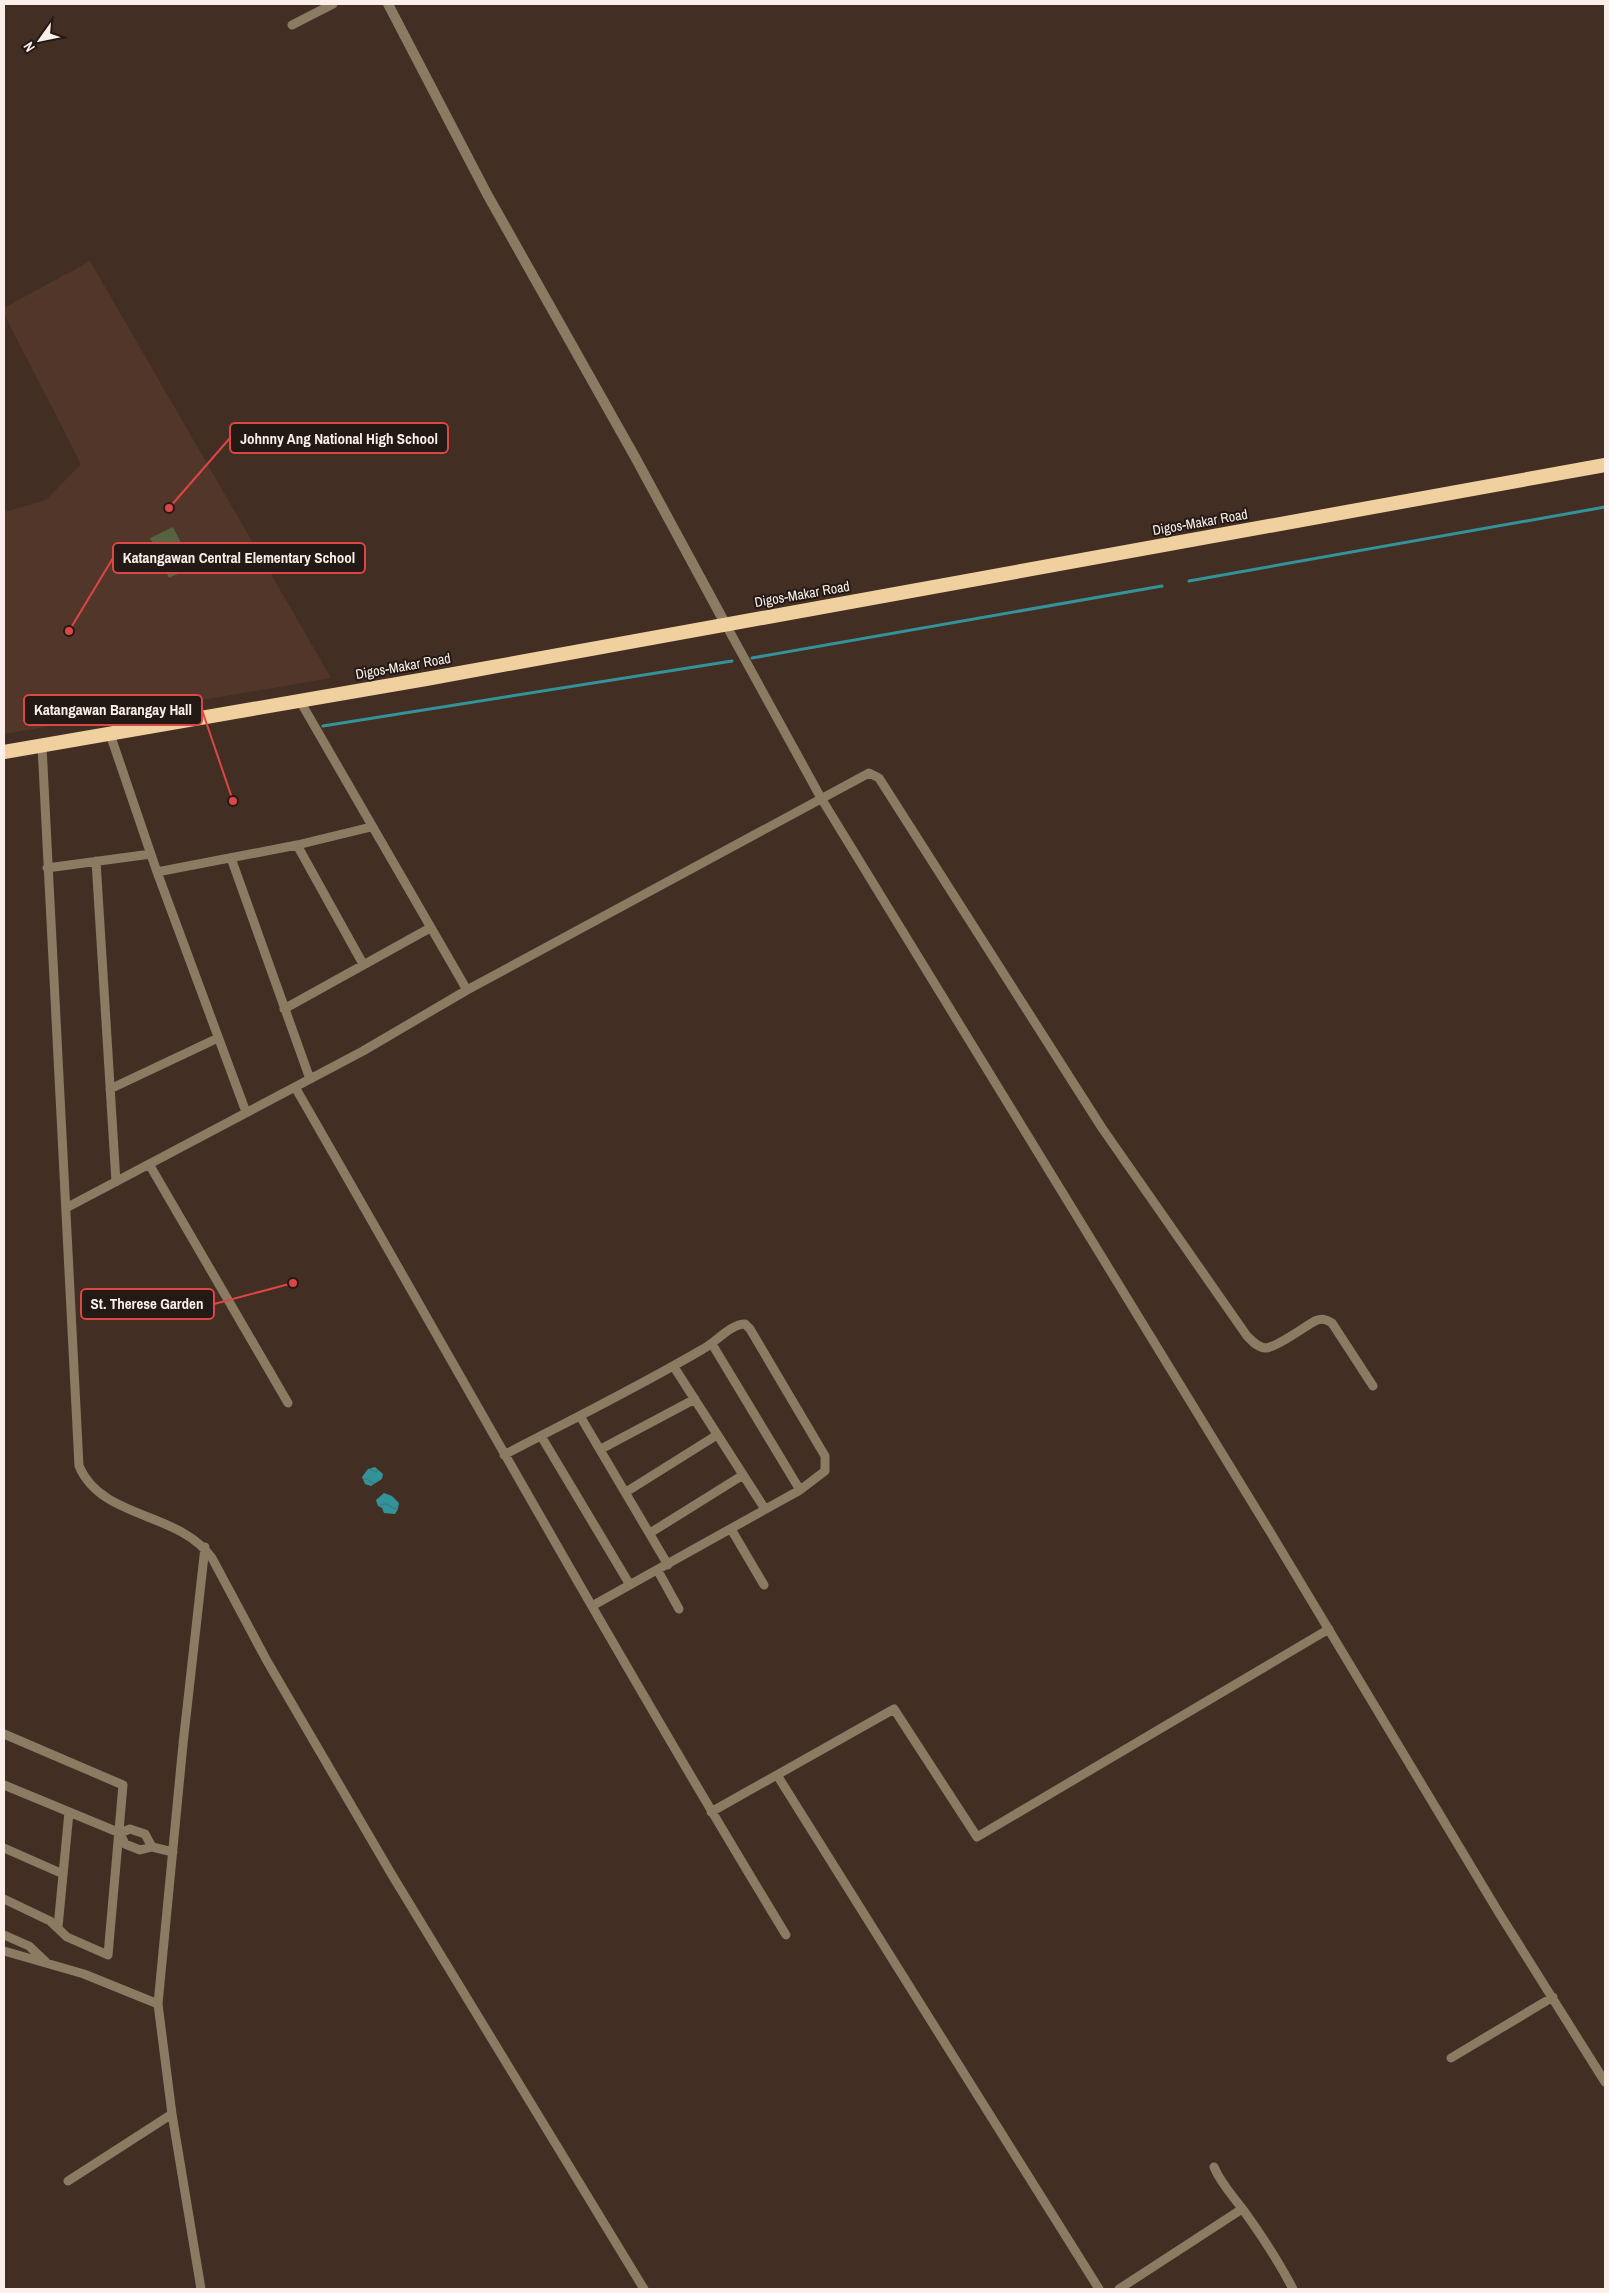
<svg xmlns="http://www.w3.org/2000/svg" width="1609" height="2293" font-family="'Archivo Narrow',sans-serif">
	<defs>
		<pattern id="water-waves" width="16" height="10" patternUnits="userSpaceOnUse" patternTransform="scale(1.25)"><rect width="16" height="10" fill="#32949a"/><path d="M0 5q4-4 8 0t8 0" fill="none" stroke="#3b797d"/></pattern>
	</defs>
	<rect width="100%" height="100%" fill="#432e24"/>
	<path fill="#523629" d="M 90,261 L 331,678 L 4,734 L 4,512 L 46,500 L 81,464 L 4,314 L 4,308 Z"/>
	<path fill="#566341" d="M 173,527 L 193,567 L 169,578 L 150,538 Z"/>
	<path fill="url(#water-waves)" d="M 375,1467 L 383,1474 L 382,1479 L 371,1486 L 365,1484 L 362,1477 L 368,1469 Z
		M 384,1493 L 392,1496 L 399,1503 L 398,1509 L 395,1514 L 384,1513 L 382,1508 L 378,1506 L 376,1500 Z"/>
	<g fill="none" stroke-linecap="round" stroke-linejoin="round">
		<path stroke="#32949a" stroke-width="3" d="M 1189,581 L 1605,507
			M 752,658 L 1162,586
			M 323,726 L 732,661"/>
		<path stroke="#8b7b63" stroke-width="9" d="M 292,25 L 333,4
			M 726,625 L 821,798 L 1272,1535 L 1499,1913 L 1605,2082
			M 300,701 L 467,990
			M 110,734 L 157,872 L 246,1112
			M 42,746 L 79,1466 C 102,1520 179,1511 212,1558 L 267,1661 L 392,1875 L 644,2289
			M 297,845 L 363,964
			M 231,858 L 310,1079
			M 96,861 L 116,1182
			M 47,868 L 151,854
			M 157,872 L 297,845 L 371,827
			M 284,1009 L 430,928
			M 295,1087 C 458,1370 616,1655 786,1935
			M 110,1089 L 218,1038
			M 149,1164 L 288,1403
			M 66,1208 L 363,1051 L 467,990 L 869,773 L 879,778 L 1102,1128 L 1247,1336 C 1252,1341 1258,1348 1266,1348 C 1277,1347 1304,1327 1315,1321 C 1322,1318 1326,1319 1332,1323 L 1373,1386
			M 712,1344 L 800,1490
			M 674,1367 L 765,1509
			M 580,1416 L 668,1565
			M 541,1436 L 630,1585
			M 601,1449 L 695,1399
			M 504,1455 C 571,1420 638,1387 703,1349 C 716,1342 731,1324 745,1324 L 750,1329 L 825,1456 L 825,1471 L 800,1490 L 592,1606
			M 626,1492 L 717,1435
			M 731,1529 L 764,1585
			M 650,1533 L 743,1475
			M 658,1571 L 679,1609
			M 4,1734 L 123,1785 L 108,1955 L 67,1937 L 50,1921 L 4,1899
			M 777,1775 L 1099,2289
			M 4,1785 L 120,1833 L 125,1844 L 140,1850 L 152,1847 L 173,1852
			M 711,1812 L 894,1709 L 977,1837 L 1329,1629
			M 120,1833 L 130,1829 L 145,1834 L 152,1847
			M 4,1848 L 63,1874
			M 58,1927 L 69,1812
			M 4,1935 L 29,1946 L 46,1962
			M 4,1951 L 84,1974 L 158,2004
			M 1451,2058 L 1553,1997
			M 1214,2167 C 1221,2184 1233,2196 1244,2211 C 1262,2236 1279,2262 1293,2289
			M 68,2181 L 172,2114
			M 201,2289 L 172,2114 L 158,2004 L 183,1744 L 205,1547
			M 1119,2289 L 1242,2209"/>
		<path stroke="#8b7b63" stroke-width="10" d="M 388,4 L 487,194 L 635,457 L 726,625"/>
		<path stroke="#f0d09e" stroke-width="14" d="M 4,752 L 426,679 L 1605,465"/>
	</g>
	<g text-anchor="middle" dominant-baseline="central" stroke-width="4" stroke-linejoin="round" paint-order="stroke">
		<g font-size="14" fill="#fceee8" stroke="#231915">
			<text transform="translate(1200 522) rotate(-10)">Digos-Makar Road</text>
			<text transform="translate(802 594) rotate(-10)">Digos-Makar Road</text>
			<text transform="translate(403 666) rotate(-10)">Digos-Makar Road</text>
		</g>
	</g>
	<path fill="none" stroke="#dc4645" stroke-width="2" d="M169 508L230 438M69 631L113 558M233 801L202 710M293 1283L214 1304"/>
	<g fill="#dc4645" stroke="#231915" stroke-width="2">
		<circle cx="169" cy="508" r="5"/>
		<circle cx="69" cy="631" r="5"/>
		<circle cx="233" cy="801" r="5"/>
		<circle cx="293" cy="1283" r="5"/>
	</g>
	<g fill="#231915" stroke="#dc4645" stroke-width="2">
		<rect x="230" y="423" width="218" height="30" rx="5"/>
		<rect x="113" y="543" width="252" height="30" rx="5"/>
		<rect x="24" y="695" width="178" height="30" rx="5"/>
		<rect x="81" y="1289" width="133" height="30" rx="5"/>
	</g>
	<g font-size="15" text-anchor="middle" font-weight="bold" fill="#fceee8">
		<text x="339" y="444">Johnny Ang National High School</text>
		<text x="239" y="563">Katangawan Central Elementary School</text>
		<text x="113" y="715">Katangawan Barangay Hall</text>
		<text x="147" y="1309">St. Therese Garden</text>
	</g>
	<rect width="1609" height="2293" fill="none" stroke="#fceee8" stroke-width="10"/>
	<g transform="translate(40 40) rotate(237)" stroke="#231915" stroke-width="4" paint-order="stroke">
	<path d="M0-4L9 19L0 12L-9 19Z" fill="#fceee8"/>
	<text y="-8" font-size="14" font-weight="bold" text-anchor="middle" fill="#fceee8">N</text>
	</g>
</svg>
